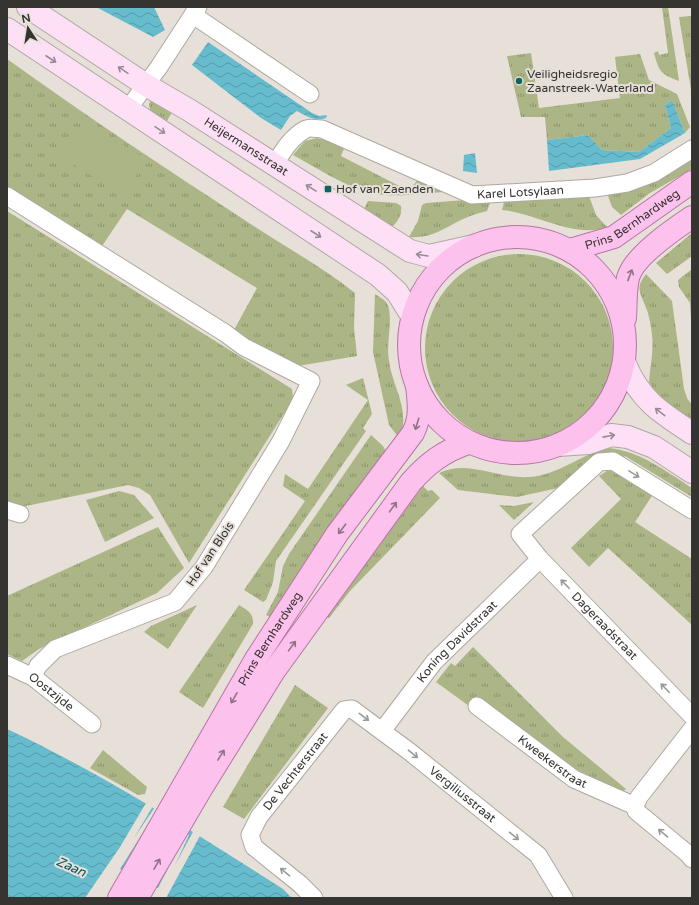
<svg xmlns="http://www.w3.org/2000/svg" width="699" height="905" font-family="'Varela Round',sans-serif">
	<defs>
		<pattern id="grass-tufts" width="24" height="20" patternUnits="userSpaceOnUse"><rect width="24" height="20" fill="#abb585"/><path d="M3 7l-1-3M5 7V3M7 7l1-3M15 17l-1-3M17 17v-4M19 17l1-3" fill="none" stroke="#8c946d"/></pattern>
		<pattern id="water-waves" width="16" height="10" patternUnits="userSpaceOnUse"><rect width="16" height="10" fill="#66bccd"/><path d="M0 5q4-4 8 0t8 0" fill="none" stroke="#559aa7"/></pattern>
	</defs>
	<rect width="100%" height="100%" fill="#e6e0d8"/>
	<path fill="url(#grass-tufts)" d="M 662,7 L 668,7 L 679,81 C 660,74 659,71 654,53 L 658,51 L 659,55 L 668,53 Z
		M 692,16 L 692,96 L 679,17 Z
		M 531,53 L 539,108 L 620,98 L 615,57 L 640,54 L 649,80 L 677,94 L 690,127 L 685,133 L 672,100 L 665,105 L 671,128 L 639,152 L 602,150 L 588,135 L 547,140 L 545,117 L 521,117 L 507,56 Z
		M 7,59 C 85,115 165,168 246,221 C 282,245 321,266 355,293 L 354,328 L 357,356 L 292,367 L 234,330 L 257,288 L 127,209 L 102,246 L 7,186 Z
		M 151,100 L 172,112 L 167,121 L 150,110 L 149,104 Z
		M 317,138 L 345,146 L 341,156 L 409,191 L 419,178 L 446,192 C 421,193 391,199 367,192 C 341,184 317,168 293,155 L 305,141 Z
		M 692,157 L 692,169 L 650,193 L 621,215 L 612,207 L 607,193 Z
		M 589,196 L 596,215 L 607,227 C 574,239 535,213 502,210 L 505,198 Z
		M 492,198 L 487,211 C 478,213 469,216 461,220 C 443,229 430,239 409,237 L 418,221 L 422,205 L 426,203 Z
		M 368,201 L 396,203 L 401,206 C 402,214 399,220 393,226 L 364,209 Z
		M 7,211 L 292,389 L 293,399 L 285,412 L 189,563 L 150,495 L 139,488 L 128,485 L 21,507 L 7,502 Z
		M 692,233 L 692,256 L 667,274 L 656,263 Z
		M425 348a94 94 0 1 1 188 0a94 94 0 1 1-188 0Z
		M 692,269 L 692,333 L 690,303 L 679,287 L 678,280 Z
		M 646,274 L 672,301 L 684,389 L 687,398 L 692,405 L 692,420 L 658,396 L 649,382 C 650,367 654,351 652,335 C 651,325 649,314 645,305 C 639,291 636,287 646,274 Z
		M 375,294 C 381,298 388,301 389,309 C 392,325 386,344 389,361 C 392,386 412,413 399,438 L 389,425 L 373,352 Z
		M 363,378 L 372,414 L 363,428 L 366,431 L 276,561 L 273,582 L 266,600 L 263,602 L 244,590 L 305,501 L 283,486 L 285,474 L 308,489 L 368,400 L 346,385 Z
		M 371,435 L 383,446 L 387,453 L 272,618 L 266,615 L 278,592 L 283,566 L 289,554 Z
		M 609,448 C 640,451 667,472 692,488 L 692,497 L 625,456 L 622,460 L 558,488 L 517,497 L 458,490 L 439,473 C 468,459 497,479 529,477 C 560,475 580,454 609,448 Z
		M 607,471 L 619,471 L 655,491 L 635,522 L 692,559 L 692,625 L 608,548 L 589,567 L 571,548 L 621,499 L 599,476 Z
		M 423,486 L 428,491 L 432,490 L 440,498 L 350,591 L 329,618 L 325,617 Z
		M 119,491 L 134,495 L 154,518 L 105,542 L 86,500 Z
		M 534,502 L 514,520 L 499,505 L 514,506 Z
		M 158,527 L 184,568 L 157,593 L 39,649 L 22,661 L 7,654 L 7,596 Z
		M 197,605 L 168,649 L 144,632 L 151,626 Z
		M 239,605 C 247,610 254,613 253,624 L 203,708 L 179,692 Z
		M 473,647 L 563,737 L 626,789 L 621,793 L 572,767 L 483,700 L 476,702 L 474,700 L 469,706 L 436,682 L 451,663 L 455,666 Z
		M 295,685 L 328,708 L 244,819 L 223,807 Z
		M 103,750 L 147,787 L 145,794 L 138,795 L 90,768 Z"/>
	<path fill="#abb585" d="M 84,121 L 146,159 L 124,196 L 60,156 Z"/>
	<path fill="url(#water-waves)" d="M 96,7 L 154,7 L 165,30 L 153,37 Z
		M 208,42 L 312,113 L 319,116 L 327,115 L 326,118 C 315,122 306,116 297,111 L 290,116 L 281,130 L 261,118 L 192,65 Z
		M 672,100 L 685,133 L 640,159 L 549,171 L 547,140 L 588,135 L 602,150 L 639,152 L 671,128 L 665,105 Z
		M 475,153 L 477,173 L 463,171 L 464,155 Z
		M 7,729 C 103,774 194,832 283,889 L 292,898 L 7,898 Z"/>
	<path fill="#e6e0d8" d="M 146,803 L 153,806 L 134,838 L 155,807 L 158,809 L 120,869 L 158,888 L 186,833 L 189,835 L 175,865 L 194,830 L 201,834 L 166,898 L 85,898 L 120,847 Z"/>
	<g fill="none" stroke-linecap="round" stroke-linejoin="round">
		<defs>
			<g id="minor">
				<path d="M 193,15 L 310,94"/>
				<path d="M 128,109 L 159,67 L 198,7"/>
				<path id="s1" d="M 274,166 C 282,152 291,137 306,129 C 310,127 318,129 322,129 L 472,195 L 595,188 L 627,183 L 654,173 L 692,149"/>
				<path d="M 7,196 L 225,333 L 244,347 L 311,381 L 281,441 L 204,567 L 175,602 L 55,649 L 38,666 L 33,677"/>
				<path d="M 7,510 L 20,514"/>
				<path id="s2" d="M 692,510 L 613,461 L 599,462 L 520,534 L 540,559 L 692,716"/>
				<path id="s3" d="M 7,665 L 33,677 L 92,724"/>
				<path id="s4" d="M 477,706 L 574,779 L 635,806"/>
				<path d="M 692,729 L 639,797 L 635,806 L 636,811 L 688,854 L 692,859"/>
				<path id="s5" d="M 382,731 L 434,662 L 540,559"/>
				<path id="s6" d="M 314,898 L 300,884 L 254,847 L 250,835 L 259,817 L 344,710 L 352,709 L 410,752 L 538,855 L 564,898"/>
			</g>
			<g id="secondary">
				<path id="s7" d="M 28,7 L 146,85 L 189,110 L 410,251 L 429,256 L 474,246"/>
				<path d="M 7,29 L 378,275 L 397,292 L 412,316"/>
				<path d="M 625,364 C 640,400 661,413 692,433"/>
				<path d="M 558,445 L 588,443 L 611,435 L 628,437 L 654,447 L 692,472"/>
			</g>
			<g id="primary">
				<circle cx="517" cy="345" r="108"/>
				<path id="s8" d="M 570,250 L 614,237 L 692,182"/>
				<path d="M 625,318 C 626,305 625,290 628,278 C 633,257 674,229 692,217"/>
				<path id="s9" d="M 119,898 L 256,659 L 337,534 L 413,433 C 421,418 419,403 417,386"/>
				<path d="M 137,898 L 201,789 L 274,671 L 411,482 C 428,463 444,451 468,443"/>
			</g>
		</defs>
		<use href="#minor" stroke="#aea8a1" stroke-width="19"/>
		<use href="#secondary" stroke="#aea8a1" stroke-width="24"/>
		<use href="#primary" stroke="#b775a3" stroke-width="24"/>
		<use href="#minor" stroke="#fff" stroke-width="17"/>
		<use href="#secondary" stroke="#fee0f6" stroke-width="22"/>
		<use href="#primary" stroke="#fdc1ed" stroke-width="22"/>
	</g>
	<defs><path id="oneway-shaft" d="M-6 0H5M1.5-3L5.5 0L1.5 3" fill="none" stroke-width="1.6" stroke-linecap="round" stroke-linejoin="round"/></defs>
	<g stroke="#9a8a94">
		<use href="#oneway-shaft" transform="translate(51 59) rotate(33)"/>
		<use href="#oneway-shaft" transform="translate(123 70) rotate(-146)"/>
		<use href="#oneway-shaft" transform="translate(160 130) rotate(34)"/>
		<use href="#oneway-shaft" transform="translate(311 188) rotate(-148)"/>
		<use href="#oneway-shaft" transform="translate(316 234) rotate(33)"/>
		<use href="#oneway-shaft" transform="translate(422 255) rotate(-171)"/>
		<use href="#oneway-shaft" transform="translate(660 412) rotate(-142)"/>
		<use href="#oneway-shaft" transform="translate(609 436) rotate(-11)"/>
	</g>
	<g stroke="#907386">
		<use href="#oneway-shaft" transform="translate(630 275) rotate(-69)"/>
		<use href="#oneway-shaft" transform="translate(417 424) rotate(107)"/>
		<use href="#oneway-shaft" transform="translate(393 507) rotate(-54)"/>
		<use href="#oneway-shaft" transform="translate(342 529) rotate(127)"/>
		<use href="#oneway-shaft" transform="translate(292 646) rotate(-54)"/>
		<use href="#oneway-shaft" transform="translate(234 698) rotate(120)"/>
		<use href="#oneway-shaft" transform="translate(221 755) rotate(-58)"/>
		<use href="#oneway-shaft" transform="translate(157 864) rotate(-60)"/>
	</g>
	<g stroke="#9a9a98">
		<use href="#oneway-shaft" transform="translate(634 474) rotate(32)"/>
		<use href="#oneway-shaft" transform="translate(565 584) rotate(-134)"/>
		<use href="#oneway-shaft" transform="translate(665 688) rotate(-134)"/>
		<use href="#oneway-shaft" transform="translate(364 717) rotate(37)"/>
		<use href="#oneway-shaft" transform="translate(413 754) rotate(39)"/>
		<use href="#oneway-shaft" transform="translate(663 833) rotate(-140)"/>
		<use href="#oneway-shaft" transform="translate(514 836) rotate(39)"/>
		<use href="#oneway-shaft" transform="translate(285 872) rotate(-141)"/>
	</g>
	<g fill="#106263" stroke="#e6e0d8" stroke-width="1.5">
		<circle cx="519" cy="81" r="4"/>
		<rect x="324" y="185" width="8" height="8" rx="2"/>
	</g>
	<g text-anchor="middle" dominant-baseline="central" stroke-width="4" stroke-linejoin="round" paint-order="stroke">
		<g font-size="12" fill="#363431" stroke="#e6e0d8" text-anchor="start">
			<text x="527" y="74">Veiligheidsregio<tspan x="527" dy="14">Zaanstreek-Waterland</tspan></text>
			<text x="336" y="189">Hof van Zaenden</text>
		</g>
		<g font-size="12" fill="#363431" stroke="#e6e0d8">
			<text stroke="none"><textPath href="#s7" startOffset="259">Heijermansstraat</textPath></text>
			<text stroke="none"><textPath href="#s1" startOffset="278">Karel Lotsylaan</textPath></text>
			<text stroke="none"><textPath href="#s8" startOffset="70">Prins Bernhardweg</textPath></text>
			<text transform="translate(210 554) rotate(-56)">Hof van Blois</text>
			<text stroke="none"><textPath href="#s2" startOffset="339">Dageraadstraat</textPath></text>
			<text stroke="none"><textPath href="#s9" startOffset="300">Prins Bernhardweg</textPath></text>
			<text stroke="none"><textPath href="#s5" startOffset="117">Koning Davidstraat</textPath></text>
			<text stroke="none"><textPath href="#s3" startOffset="52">Oostzijde</textPath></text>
			<text stroke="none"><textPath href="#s4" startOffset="94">Kweekerstraat</textPath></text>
			<text stroke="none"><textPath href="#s6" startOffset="170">De Vechterstraat</textPath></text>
			<text stroke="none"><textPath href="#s6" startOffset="396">Vergiliusstraat</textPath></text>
		</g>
		<g font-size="13" font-style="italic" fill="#085662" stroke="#e6e0d8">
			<text transform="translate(71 867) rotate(24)">Zaan</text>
		</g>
	</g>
	<rect width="699" height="905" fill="none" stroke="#363431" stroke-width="16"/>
	<g transform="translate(28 28) rotate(348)" stroke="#e6e0d8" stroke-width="3" paint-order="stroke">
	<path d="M0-3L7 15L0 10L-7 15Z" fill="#363431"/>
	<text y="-6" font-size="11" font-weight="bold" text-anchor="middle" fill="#363431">N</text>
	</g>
</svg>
